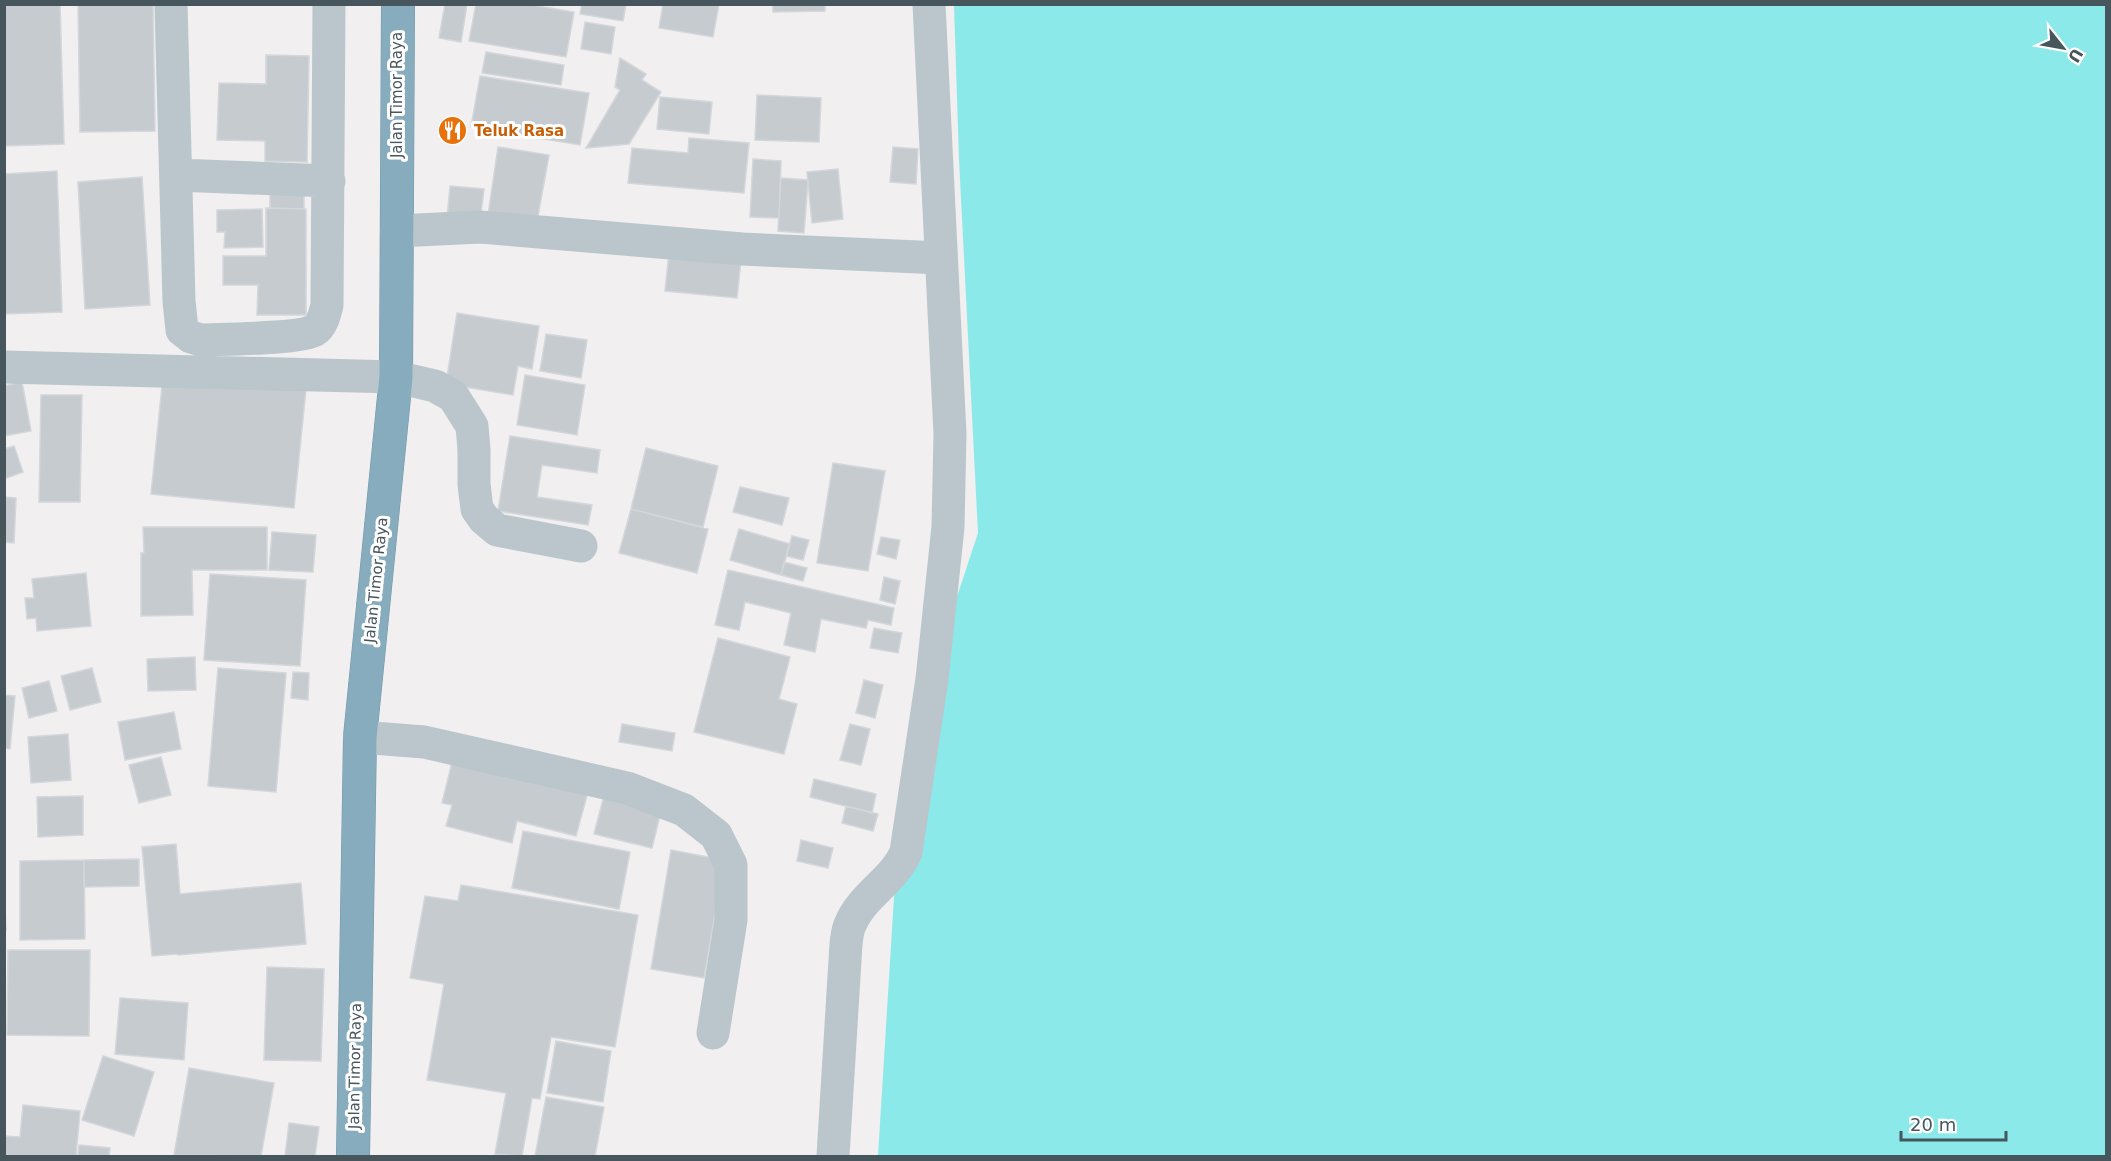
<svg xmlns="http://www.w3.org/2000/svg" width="2111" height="1161" font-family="'DejaVu Sans',sans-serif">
	<rect width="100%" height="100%" fill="#f1efef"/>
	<path fill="#8be9ea" d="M 954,5 L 2106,5 L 2106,1156 L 878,1156 L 895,881 L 944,636 L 978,533 L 959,159 Z"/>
	<path fill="#c5cbce" stroke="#d3d6da" stroke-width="1.5" d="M 4,4 L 60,4 L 64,144 L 4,146 Z
		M 78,4 L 153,4 L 155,131 L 80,132 Z
		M 445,4 L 467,4 L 461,42 L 439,38 Z
		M 476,4 L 526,4 L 574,12 L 566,57 L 469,41 Z
		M 582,4 L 626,4 L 623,21 L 580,14 Z
		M 663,4 L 719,4 L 713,37 L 659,28 Z
		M 773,4 L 825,4 L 825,11 L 773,12 Z
		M 585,22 L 615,27 L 611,54 L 581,49 Z
		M 486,52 L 564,65 L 561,85 L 482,73 Z
		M 266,55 L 309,56 L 307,162 L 265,161 L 265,141 L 217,140 L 219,83 L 266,84 Z
		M 620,58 L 646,74 L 642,80 L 661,92 L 629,144 L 586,148 L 620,90 L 615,87 Z
		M 480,76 L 589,93 L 580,145 L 471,127 Z
		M 757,95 L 821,98 L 819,142 L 755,140 Z
		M 660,97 L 712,102 L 709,134 L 657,129 Z
		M 689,138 L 749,143 L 744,193 L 628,183 L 632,148 L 688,153 Z
		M 498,147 L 549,155 L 537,222 L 488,215 Z
		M 893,147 L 918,149 L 916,184 L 890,182 Z
		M 753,159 L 781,161 L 779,218 L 750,217 Z
		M 838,169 L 843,219 L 812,223 L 807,172 Z
		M 57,171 L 62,312 L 4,314 L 4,174 Z
		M 142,177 L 150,305 L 85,309 L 78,182 Z
		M 781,178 L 808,180 L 804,233 L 778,231 Z
		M 450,186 L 484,189 L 480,222 L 447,219 Z
		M 270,189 L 304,189 L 304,209 L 270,208 Z
		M 266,208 L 306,209 L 306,315 L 257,315 L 258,285 L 223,285 L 223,256 L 266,256 Z
		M 262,209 L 263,247 L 224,248 L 225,232 L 217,232 L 217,210 Z
		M 669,253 L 741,260 L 737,298 L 665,291 Z
		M 457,313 L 539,326 L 532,369 L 518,366 L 513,395 L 446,384 Z
		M 546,334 L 587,340 L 581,378 L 540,371 Z
		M 525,375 L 585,385 L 577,435 L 517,425 Z
		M 163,376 L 306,389 L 294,508 L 151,494 Z
		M 22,382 L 31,431 L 4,436 L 4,386 Z
		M 41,395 L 82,395 L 80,502 L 39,502 Z
		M 510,436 L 600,450 L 597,473 L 542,465 L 537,497 L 592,505 L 588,525 L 498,511 Z
		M 14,446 L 23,472 L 4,479 L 4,449 Z
		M 646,448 L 718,466 L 703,527 L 631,509 Z
		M 833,463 L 885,471 L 868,571 L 817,563 Z
		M 740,487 L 789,498 L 782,525 L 733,512 Z
		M 4,497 L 16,498 L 14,543 L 4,542 Z
		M 631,509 L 708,529 L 697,573 L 619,553 Z
		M 143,527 L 267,527 L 267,570 L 192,570 L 193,615 L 141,616 L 141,553 L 144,553 Z
		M 739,529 L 790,544 L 781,575 L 730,560 Z
		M 272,532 L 316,535 L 313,572 L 269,570 Z
		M 792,536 L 809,540 L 803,560 L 786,556 Z
		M 881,537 L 900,540 L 896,559 L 877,554 Z
		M 784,562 L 807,568 L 803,581 L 781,575 Z
		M 728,570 L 894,608 L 891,625 L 868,620 L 866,628 L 821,619 L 815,652 L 784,645 L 791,613 L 745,602 L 739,630 L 715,625 Z
		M 86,573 L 91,626 L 37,631 L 36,618 L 27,619 L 25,598 L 34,598 L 32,579 Z
		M 210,574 L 306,580 L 300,666 L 204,660 Z
		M 884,577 L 900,581 L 895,604 L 880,600 Z
		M 874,628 L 902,633 L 898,653 L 870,648 Z
		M 718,638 L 790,657 L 779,699 L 797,704 L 784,754 L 694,732 Z
		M 195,657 L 196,690 L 148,691 L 147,659 Z
		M 92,668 L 101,702 L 70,710 L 61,676 Z
		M 218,668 L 286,673 L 276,792 L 208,786 Z
		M 293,672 L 309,673 L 308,700 L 291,698 Z
		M 864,680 L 883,685 L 875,718 L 856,713 Z
		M 49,681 L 57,711 L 29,718 L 22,688 Z
		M 4,695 L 15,696 L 10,749 L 4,748 Z
		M 174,712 L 181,749 L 125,760 L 118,722 Z
		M 622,724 L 675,733 L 672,751 L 619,742 Z
		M 850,724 L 870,729 L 861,765 L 840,760 Z
		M 68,734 L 71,780 L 31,783 L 28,737 Z
		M 454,754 L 589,788 L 576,836 L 517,821 L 512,843 L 446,826 L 452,805 L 442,803 Z
		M 161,757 L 171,795 L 139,803 L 129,765 Z
		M 814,779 L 876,794 L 872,813 L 810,797 Z
		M 606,788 L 663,803 L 652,848 L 594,834 Z
		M 83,796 L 83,835 L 38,837 L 37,797 Z
		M 846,806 L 878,814 L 873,831 L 842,823 Z
		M 523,831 L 630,852 L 619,909 L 512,888 Z
		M 801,840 L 833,848 L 828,868 L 797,861 Z
		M 176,844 L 180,894 L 301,883 L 306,944 L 178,955 L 177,954 L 152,956 L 142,847 Z
		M 671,850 L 724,860 L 704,978 L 651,969 Z
		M 139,859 L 139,886 L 84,887 L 84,860 Z
		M 84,860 L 85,939 L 20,940 L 20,861 Z
		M 461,885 L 638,915 L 615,1047 L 551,1037 L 540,1099 L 532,1098 L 522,1156 L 495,1154 L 506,1093 L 427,1080 L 444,984 L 410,978 L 425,896 L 458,901 Z
		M 4,889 L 6,930 L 4,930 Z
		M 8,950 L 90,950 L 89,1036 L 7,1035 Z
		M 267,967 L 324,969 L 321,1061 L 264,1060 Z
		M 120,998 L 188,1003 L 184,1060 L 115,1054 Z
		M 556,1041 L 611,1051 L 603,1102 L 547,1093 Z
		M 103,1056 L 154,1072 L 134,1136 L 82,1120 Z
		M 189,1068 L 274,1083 L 261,1156 L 174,1155 Z
		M 546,1097 L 604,1107 L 595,1156 L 535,1156 Z
		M 23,1105 L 80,1111 L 76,1156 L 4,1156 L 4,1136 L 20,1137 Z
		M 289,1123 L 319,1127 L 315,1156 L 285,1156 Z
		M 79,1145 L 110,1148 L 109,1156 L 78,1156 Z"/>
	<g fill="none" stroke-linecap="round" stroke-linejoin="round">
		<defs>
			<path id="highway" d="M 353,1156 L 360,737 L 396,377 L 398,4"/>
		</defs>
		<use href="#highway" stroke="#7297a8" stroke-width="34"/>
		<path stroke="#bac6cb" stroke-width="33" d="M 171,4 L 179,301 L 182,330 L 191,337 L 201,340 C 222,339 301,339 315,330 C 322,326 325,313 327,305 L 329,4
			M 177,175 L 329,181
			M 397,231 L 480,227 L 742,249 L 941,258
			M 4,367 L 396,377 L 435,386 L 453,396 L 472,426 L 474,450 L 474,484 L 477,509 L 484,519 L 497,530 L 581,546
			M 360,737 L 424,742 L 627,788 L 684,810 L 716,835 L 731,865 L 731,920 L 713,1033
			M 833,1156 L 846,944 C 847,938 847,931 850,925 C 861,896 894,881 906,852 L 932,679 L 948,527 L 950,434 L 929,4"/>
		<use href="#highway" stroke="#87acbd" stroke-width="33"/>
	</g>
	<defs>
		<symbol id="restaurant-disc" viewBox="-11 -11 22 22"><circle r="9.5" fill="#e8710a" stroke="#fff"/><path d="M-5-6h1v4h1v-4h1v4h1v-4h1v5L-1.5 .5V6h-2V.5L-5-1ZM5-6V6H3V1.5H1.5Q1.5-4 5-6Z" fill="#fff"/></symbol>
	</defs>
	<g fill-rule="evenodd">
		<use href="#restaurant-disc" x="436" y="114" width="33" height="33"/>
	</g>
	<g text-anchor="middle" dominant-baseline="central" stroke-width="6" stroke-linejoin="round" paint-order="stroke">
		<g font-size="15" fill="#47565c" stroke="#fff">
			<text transform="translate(397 95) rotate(-90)">Jalan Timor Raya</text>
			<text transform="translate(376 580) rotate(-84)">Jalan Timor Raya</text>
			<text transform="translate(355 1066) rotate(-89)">Jalan Timor Raya</text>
		</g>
		<g font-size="15" font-weight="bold" fill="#c56008" stroke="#fff" text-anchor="start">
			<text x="474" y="131">Teluk Rasa</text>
		</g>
	</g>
	<rect width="2111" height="1161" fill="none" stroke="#47565c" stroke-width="12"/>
	<g transform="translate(2063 48) rotate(121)" stroke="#ffffff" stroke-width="4.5" paint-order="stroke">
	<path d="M0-4.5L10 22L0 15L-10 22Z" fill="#47565c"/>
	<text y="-9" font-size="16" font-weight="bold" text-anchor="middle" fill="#47565c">U</text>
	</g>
	<path d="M1901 1131v9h105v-9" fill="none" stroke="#47565c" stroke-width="3"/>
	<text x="1910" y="1131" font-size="18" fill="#47565c" stroke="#ffffff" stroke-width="4.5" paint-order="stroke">20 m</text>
</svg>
